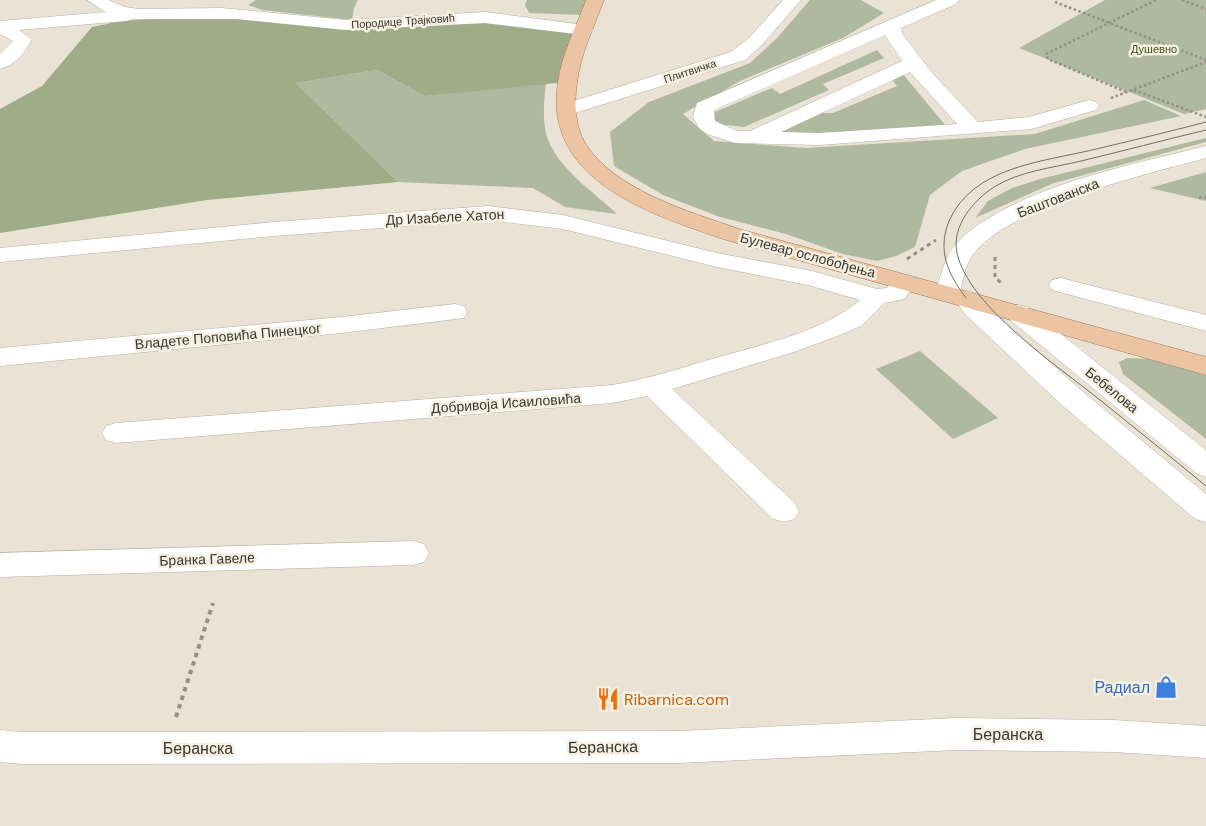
<svg xmlns="http://www.w3.org/2000/svg" width="1206" height="826" font-family="'DM Sans',sans-serif">
	<rect width="100%" height="100%" fill="#e9e2d5"/>
	<path fill="#afb99f" d="M 256,0 L 358,0 L 354,8 L 352,20 L 262,10 L 248,5 Z
		M 527,0 L 588,0 L 583,15 L 529,13 L 525,5 Z
		M 810,0 L 861,0 L 884,13 L 843,38 L 740,81 L 683,114 L 714,141 L 806,148 L 1035,134 L 1144,100 L 1181,116 L 1025,149 L 962,171 L 930,195 L 915,247 L 896,256 L 877,261 L 843,254 L 786,234 L 720,217 L 663,195 L 614,166 L 610,132 L 649,102 L 750,63 L 777,38 Z
		M 1105,0 L 1206,0 L 1206,109 L 1184,114 L 1019,48 Z
		M 877,50 L 884,58 L 823,84 L 829,90 L 744,127 L 716,124 L 711,118 L 715,112 L 772,88 L 780,94 Z
		M 377,70 L 425,96 L 546,83 C 544,100 542,121 547,137 C 558,169 594,192 617,214 L 565,207 L 533,188 L 398,182 L 296,83 Z
		M 902,73 L 946,126 L 765,136 L 813,113 L 833,113 L 897,86 L 891,78 Z
		M 1206,138 L 1206,142 L 1054,183 L 975,218 L 988,201 L 1012,188 L 1040,179 Z
		M 1206,172 L 1206,201 L 1150,188 Z
		M 920,351 L 998,418 L 953,439 L 876,369 Z
		M 1127,358 L 1149,359 L 1206,375 L 1206,439 L 1123,374 L 1119,362 Z"/>
	<path fill="#9fac88" d="M 241,14 L 300,22 L 448,18 L 584,30 L 568,82 L 425,96 L 377,70 L 296,83 L 398,182 L 207,200 L 0,233 L 0,109 L 42,86 L 92,27 L 121,21 Z"/>
	<g fill="none" stroke-linecap="round" stroke-linejoin="round">
		<defs>
			<path id="minor" d="M 87,0 L 108,0 L 125,7 L 139,9 L 222,8 L 346,20 L 485,12 L 584,25 L 590,26 L 593,30 L 590,34 L 584,35 L 485,23 L 346,30 L 237,19 L 133,19 L 126,21 L 19,30 L 32,39 C 26,52 15,65 0,69 L 0,54 L 13,41 L 0,34 L 0,21 L 106,12 Z
				M 783,0 L 801,0 L 761,46 L 745,60 L 575,113 L 561,113 L 558,109 L 561,105 L 731,52 L 749,38 Z
				M 936,0 L 959,0 L 956,4 L 901,28 L 903,35 L 933,74 L 978,122 L 1029,117 L 1089,100 L 1096,102 L 1099,106 L 1096,110 L 1031,129 L 820,145 L 735,143 L 707,134 L 699,128 L 693,117 L 697,103 ZM 885,35 L 902,61 L 750,131 L 737,131 L 715,121 L 714,110 ZM 910,72 L 957,124 L 820,133 L 781,132 Z
				M 1206,146 L 1206,158 C 1150,173 1004,208 972,256 C 965,266 963,280 960,292 C 972,289 976,295 984,303 L 1082,391 L 1206,494 L 1206,522 L 1195,519 L 1062,405 L 966,315 L 954,299 L 947,301 L 938,298 L 935,293 C 941,276 944,258 956,244 C 1007,189 1134,164 1206,146 Z
				M 488,206 L 563,215 L 717,253 L 812,271 L 877,289 L 887,288 C 896,278 900,273 914,277 L 917,282 L 904,299 L 884,303 L 861,326 L 835,337 L 794,352 L 672,389 L 795,503 L 799,511 L 795,519 L 784,522 L 773,519 L 647,396 L 612,403 L 116,443 L 106,440 L 102,433 L 106,426 L 116,423 L 612,385 C 649,379 684,367 719,357 C 767,343 822,332 860,300 L 808,285 L 717,267 L 563,229 L 488,220 L 274,236 L 0,262 L 0,248 L 274,222 Z
				M 1061,278 L 1206,315 L 1206,331 L 1052,290 L 1049,285 L 1052,280 Z
				M 455,304 L 464,306 L 467,312 L 464,318 L 342,333 L 0,366 L 0,348 L 342,317 Z
				M 1018,305 L 1027,307 L 1206,450 L 1206,477 L 1196,473 L 1009,319 L 1006,313 L 1009,307 Z
				M 413,541 L 424,544 L 429,553 L 424,562 L 413,565 L 0,577 L 0,553 Z
				M 957,718 L 1114,720 L 1206,726 L 1206,758 L 1114,752 L 957,750 L 679,763 L 22,764 L 0,762 L 0,730 L 22,732 L 679,731 Z"/>
			<path id="major" d="M 586,0 L 604,0 C 594,27 580,55 577,83 C 574,102 575,126 585,143 C 614,190 690,212 739,229 L 1206,357 L 1206,375 L 723,239 C 650,214 542,180 558,82 C 562,54 576,27 586,0 Z"/>
		</defs>
		<use href="#minor" stroke="#b6b0a3" stroke-width="1"/>
		<use href="#major" stroke="#a47a54" stroke-width="1"/>
		<path stroke="#959087" stroke-width="2.5" stroke-dasharray="2.5 2.5" stroke-linecap="butt" d="M 1182,0 L 1206,9
			M 1055,2 L 1206,60
			M 1134,90 L 1206,117
			M 1126,92 L 1048,59 L 1046,54 L 1156,0
			M 1111,98 L 1206,62
			M 1199,197 L 1206,198"/>
		<path stroke="#959087" stroke-width="3" stroke-dasharray="4 4" stroke-linecap="butt" d="M 995,257 L 995,278 L 1003,284
			M 907,259 L 936,240"/>
		<path stroke="#959087" stroke-width="4" stroke-dasharray="4.5 4.5" stroke-linecap="butt" d="M 176,717 L 213,603"/>
		<use href="#minor" fill="#fff" fill-rule="evenodd"/>
		<use href="#major" fill="#ebc5a3" fill-rule="evenodd"/>
		<path stroke="#736f67" stroke-width="1" d="M 1206,130 C 1164,140 1123,151 1081,161 C 1052,168 1020,171 994,187 C 974,200 951,226 957,253 C 969,307 1058,366 1100,400 C 1136,429 1171,457 1206,486
			M 966,298 C 948,274 937,251 949,221 C 973,167 1041,162 1092,150 C 1130,141 1168,132 1206,122"/>
	</g>
	<defs>
		<symbol id="shop-bare" viewBox="-9 -9 18 18"><path d="M-5-2.5h2.3a2.7 3.5 0 0 1 5.4 0H5L5.5 6h-11ZM-1.5-2.5h3a1.5 2.3 0 0 0-3 0Z" fill="#3f7fe0" stroke="#f6f0e2" stroke-width="2.5" paint-order="stroke"/></symbol>
		<symbol id="restaurant-bare" viewBox="-9 -9 18 18"><path d="M-5-6h1v4h1v-4h1v4h1v-4h1v5L-1.5 .5V6h-2V.5L-5-1ZM5-6V6H3V1.5H1.5Q1.5-4 5-6Z" fill="#e8710a" stroke="#f6f0e2" stroke-width="2.5" paint-order="stroke"/></symbol>
	</defs>
	<g fill-rule="evenodd">
		<use href="#shop-bare" x="1150" y="671" width="32" height="32"/>
		<use href="#restaurant-bare" x="592" y="683" width="32" height="32"/>
	</g>
	<g text-anchor="middle" dominant-baseline="central" stroke-width="5" stroke-linejoin="round" paint-order="stroke">
		<g font-size="11" fill="#3a3732" stroke="#f6f0e2">
			<text transform="translate(403 21) rotate(-4)">Породице Трајковић</text>
			<text transform="translate(690 71) rotate(-18)">Плитвичка</text>
		</g>
		<g font-size="11" fill="#43531c" stroke="#f6f0e2">
			<text x="1154" y="49">Душевно</text>
		</g>
		<g font-size="14" fill="#3a3732" stroke="#f6f0e2">
			<text transform="translate(1058 198) rotate(-21)">Баштованска</text>
			<text transform="translate(445 217) rotate(-3)">Др Изабеле Хатон</text>
			<text transform="translate(808 255) rotate(15)">Булевар ослобођења</text>
			<text transform="translate(228 336) rotate(-5)">Владете Поповића Пинецког</text>
			<text transform="translate(1112 390) rotate(39)">Бебелова</text>
			<text transform="translate(506 403) rotate(-4)">Добривоја Исаиловића</text>
			<text transform="translate(207 559) rotate(-2)">Бранка Гавеле</text>
		</g>
		<g font-size="16" fill="#366cbe" stroke="#f6f0e2" text-anchor="end">
			<text x="1150" y="687">Радиал</text>
		</g>
		<g font-size="16" fill="#c56008" stroke="#f6f0e2" text-anchor="start">
			<text x="624" y="699">Ribarnica.com</text>
		</g>
		<g font-size="16" fill="#3a3732" stroke="#f6f0e2">
			<text x="1008" y="734">Беранска</text>
			<text transform="translate(603 747) rotate(-1)">Беранска</text>
			<text x="198" y="748">Беранска</text>
		</g>
	</g>
</svg>
